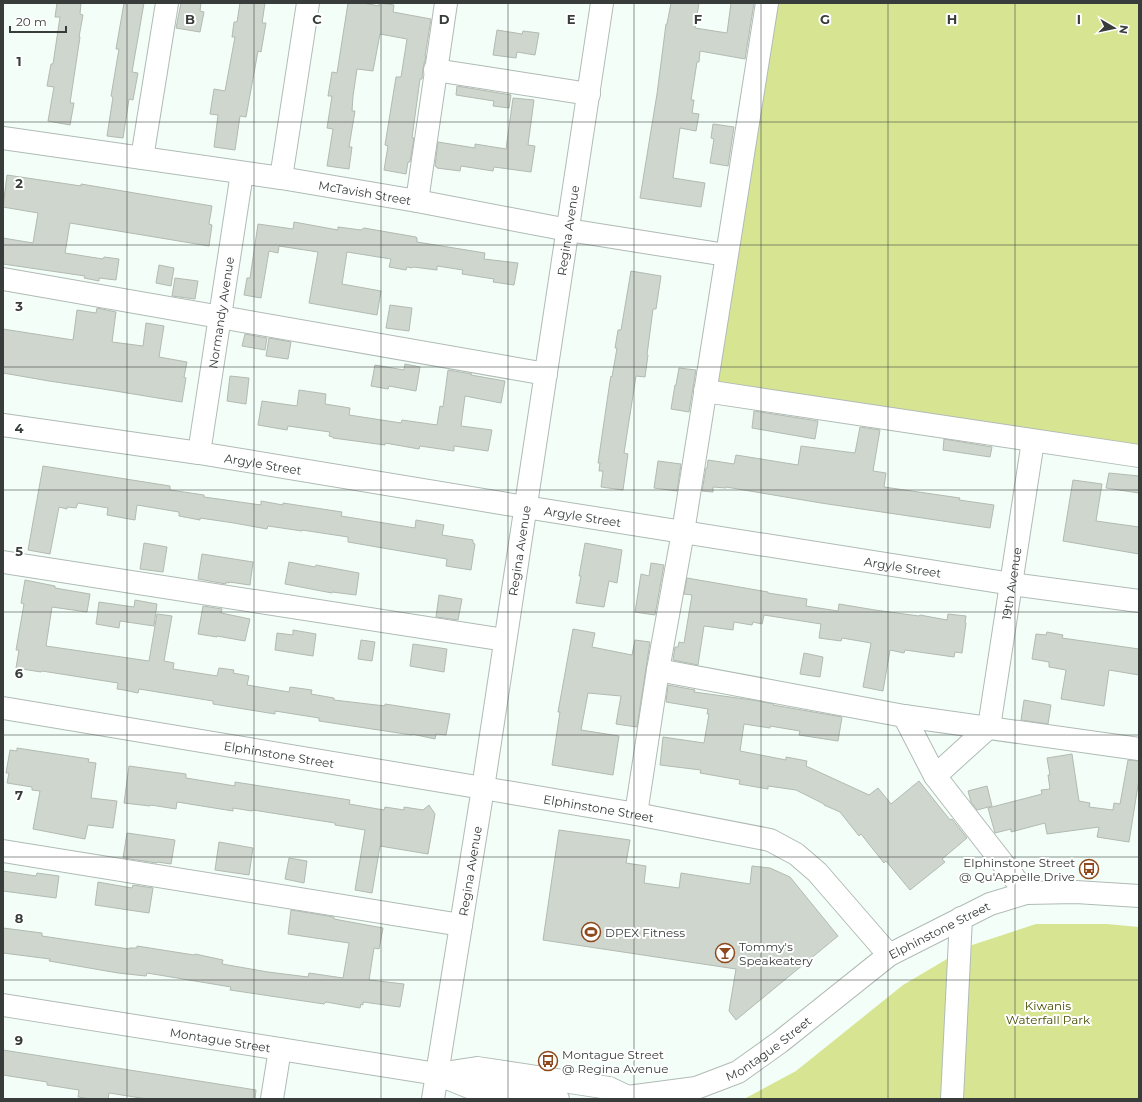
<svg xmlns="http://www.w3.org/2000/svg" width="1142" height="1102" font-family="Montserrat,sans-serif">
	<rect width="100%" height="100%" fill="#f2fef7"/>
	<path fill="#d7e593" d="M 777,3 L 1139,3 L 1139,448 L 718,382 Z
		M 1036,924 L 1107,924 L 1139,927 L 1139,1099 L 744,1099 L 796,1071 L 903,985 L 969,946 Z"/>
	<path fill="#cfd6cd" stroke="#b3bab1" d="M 57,3 L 81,3 L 80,14 L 83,15 L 79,37 L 80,37 L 70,103 L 74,103 L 70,125 L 48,121 L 54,87 L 47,86 L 51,64 L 53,64 L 60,17 L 55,17 Z
		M 124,3 L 144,3 L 132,72 L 138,73 L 133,100 L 129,99 L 123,138 L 107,136 L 113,97 L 111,96 L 119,49 L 116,49 Z
		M 181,3 L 201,3 L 200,11 L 204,12 L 200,32 L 176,28 Z
		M 240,3 L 265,3 L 262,23 L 266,23 L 261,52 L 258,51 L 246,117 L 240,116 L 235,150 L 214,147 L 218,115 L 210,114 L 214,89 L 225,91 L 235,37 L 232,37 L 234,22 L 237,22 Z
		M 348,3 L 363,3 L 379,6 L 379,3 L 394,5 L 393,12 L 431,19 L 425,56 L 426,56 L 423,68 L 422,79 L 420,79 L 412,138 L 414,138 L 410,162 L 408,162 L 406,174 L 384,170 L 388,146 L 385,145 L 396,77 L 401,77 L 407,39 L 380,34 L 373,71 L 357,69 L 353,96 L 352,111 L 355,111 L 349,147 L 352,147 L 349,169 L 327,166 L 333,129 L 327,128 L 332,96 L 328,96 L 332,72 L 337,73 Z
		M 671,3 L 699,3 L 695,28 L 727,33 L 731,3 L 754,3 L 745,59 L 700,51 L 699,62 L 697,62 L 691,100 L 694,100 L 692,113 L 699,114 L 696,131 L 680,128 L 673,178 L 705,183 L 701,207 L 640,198 L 657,94 L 666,24 L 667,24 Z
		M 497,30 L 522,34 L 523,31 L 539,33 L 535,55 L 517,52 L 516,58 L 493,55 Z
		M 457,86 L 511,95 L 509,108 L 493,106 L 494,101 L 456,95 Z
		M 513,98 L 534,100 L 528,145 L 535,146 L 531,172 L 494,167 L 493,171 L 461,166 L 460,171 L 437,168 L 437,167 L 435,166 L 438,142 L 475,148 L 475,144 L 506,149 Z
		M 713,124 L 734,127 L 728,166 L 710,163 L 714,139 L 711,138 Z
		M 7,175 L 81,186 L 81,184 L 212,206 L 209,224 L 212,225 L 209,246 L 70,223 L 65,253 L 103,259 L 104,257 L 119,259 L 116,280 L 99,278 L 99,281 L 84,278 L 85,276 L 3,264 L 3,238 L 33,243 L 38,213 L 3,207 Z
		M 294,222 L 338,230 L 338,227 L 361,230 L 364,228 L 416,237 L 417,238 L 417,242 L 485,253 L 484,259 L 518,263 L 514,285 L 493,282 L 494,279 L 462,274 L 463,270 L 437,266 L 437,270 L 413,267 L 412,268 L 407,267 L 406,270 L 389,267 L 391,259 L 347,252 L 342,284 L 381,291 L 377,315 L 309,303 L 318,252 L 279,246 L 278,253 L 269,251 L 261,298 L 244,295 L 247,278 L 250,278 L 258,224 L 293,229 Z
		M 159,265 L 174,268 L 171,286 L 156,283 Z
		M 631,271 L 661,276 L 656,309 L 653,309 L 647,355 L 648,355 L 645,377 L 636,376 L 624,453 L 628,454 L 623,490 L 601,487 L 603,471 L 599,471 L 600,463 L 598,463 L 610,381 L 611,376 L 612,377 L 617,348 L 615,348 L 618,330 L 621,330 Z
		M 175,278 L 198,281 L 195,299 L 172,296 Z
		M 390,305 L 412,308 L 409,331 L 386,328 Z
		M 97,308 L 116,312 L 112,342 L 143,346 L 146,323 L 164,326 L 159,357 L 187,362 L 184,377 L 186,378 L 182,402 L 103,389 L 49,381 L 3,373 L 3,329 L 73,340 L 77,310 L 96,313 Z
		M 245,334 L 267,338 L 265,350 L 242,346 Z
		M 269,338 L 291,342 L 288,359 L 266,356 Z
		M 405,364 L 420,367 L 416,391 L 389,386 L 388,389 L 371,386 L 375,365 L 404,370 Z
		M 679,368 L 696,370 L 689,412 L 671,409 L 675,385 L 676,385 Z
		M 448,370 L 472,374 L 471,375 L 505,381 L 501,403 L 465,396 L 461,426 L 492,430 L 488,451 L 454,446 L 454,451 L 420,446 L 419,449 L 385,443 L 385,445 L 333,438 L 333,437 L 329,436 L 330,432 L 288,426 L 287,430 L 258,425 L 262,401 L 297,406 L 299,390 L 326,394 L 325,404 L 350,408 L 349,415 L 401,423 L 402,420 L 437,425 L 440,406 L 443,407 Z
		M 230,376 L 249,378 L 246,404 L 227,401 Z
		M 754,411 L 818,421 L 815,439 L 752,428 Z
		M 860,427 L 880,430 L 873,471 L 886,473 L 884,487 L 960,498 L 959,500 L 994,505 L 990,528 L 821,503 L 726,487 L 726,488 L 713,487 L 713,492 L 702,491 L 706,468 L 707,468 L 708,460 L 734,464 L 736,455 L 798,465 L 801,446 L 855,453 Z
		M 944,439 L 992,447 L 990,457 L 943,450 Z
		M 658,461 L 681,464 L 677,491 L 654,488 Z
		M 43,466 L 170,486 L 170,490 L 204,495 L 204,497 L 261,505 L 261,501 L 283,505 L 283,503 L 342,512 L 341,516 L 415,528 L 416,520 L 444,525 L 442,535 L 473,540 L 473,543 L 475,544 L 471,570 L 446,566 L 447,559 L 348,542 L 348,537 L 302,530 L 302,531 L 268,526 L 267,529 L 234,523 L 200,518 L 200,520 L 179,516 L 179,512 L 137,505 L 135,520 L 107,515 L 108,508 L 78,503 L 76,508 L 67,507 L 67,509 L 59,507 L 50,554 L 28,550 Z
		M 1109,473 L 1139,476 L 1139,493 L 1106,488 Z
		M 1073,480 L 1102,484 L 1096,521 L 1139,527 L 1139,554 L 1063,541 Z
		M 144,543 L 167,547 L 163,572 L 140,569 Z
		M 585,543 L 622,550 L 617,583 L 609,581 L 604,607 L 576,603 L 581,576 L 579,576 Z
		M 202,554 L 253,562 L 250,585 L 229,582 L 229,583 L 226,582 L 226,584 L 198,579 Z
		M 289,562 L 315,567 L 316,565 L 359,573 L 356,595 L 332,592 L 332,593 L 285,584 Z
		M 651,563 L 664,565 L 655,615 L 635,612 L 641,574 L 649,576 Z
		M 687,578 L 768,592 L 768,593 L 807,599 L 806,606 L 838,611 L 839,604 L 875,610 L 919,616 L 920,615 L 947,620 L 948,614 L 966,616 L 965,623 L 966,623 L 962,653 L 955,652 L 954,657 L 905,650 L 904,653 L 890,650 L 883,691 L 863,687 L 871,643 L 842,638 L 841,641 L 819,638 L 821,624 L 764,615 L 762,624 L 753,622 L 752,625 L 734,622 L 733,630 L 704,626 L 698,665 L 673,660 L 675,647 L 678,647 L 679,642 L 684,643 L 692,595 L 684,594 Z
		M 25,580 L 55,586 L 55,588 L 90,594 L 87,612 L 52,607 L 46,646 L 149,661 L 157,614 L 172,616 L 164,661 L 174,663 L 173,669 L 217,676 L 219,668 L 234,670 L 233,673 L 249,676 L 247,685 L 289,692 L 290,687 L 312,690 L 311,694 L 334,698 L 334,700 L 385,706 L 385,704 L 450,714 L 446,735 L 436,734 L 435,739 L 412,734 L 412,735 L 319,721 L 319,718 L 275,711 L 275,714 L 213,704 L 213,701 L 139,689 L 138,693 L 124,690 L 117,689 L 118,683 L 42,671 L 41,672 L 16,668 L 19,650 L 16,650 L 24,604 L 21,603 Z
		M 439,595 L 462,599 L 458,620 L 436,617 Z
		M 135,600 L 157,604 L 154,626 L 120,621 L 119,628 L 96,624 L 99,602 L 134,607 Z
		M 203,606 L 222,609 L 221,613 L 250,619 L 245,641 L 217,636 L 217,637 L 198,634 Z
		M 573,629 L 595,633 L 592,647 L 632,655 L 635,640 L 650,642 L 637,727 L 616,724 L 621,696 L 588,693 L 581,730 L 619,736 L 613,775 L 552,765 L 560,712 L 558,712 Z
		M 293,630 L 316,634 L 313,656 L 275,650 L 277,633 L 293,635 Z
		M 1047,632 L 1063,635 L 1062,638 L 1139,649 L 1139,675 L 1109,670 L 1104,706 L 1061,699 L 1066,670 L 1049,667 L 1049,662 L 1032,659 L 1036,634 L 1046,635 Z
		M 361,640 L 375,642 L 372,661 L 358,659 Z
		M 413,644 L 447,649 L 444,672 L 410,666 Z
		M 804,653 L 823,657 L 820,677 L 800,674 Z
		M 668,685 L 695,690 L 694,692 L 752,700 L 774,704 L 773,705 L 842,717 L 838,741 L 799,735 L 800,731 L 770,726 L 770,728 L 744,724 L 740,751 L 786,760 L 786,757 L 807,761 L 806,766 L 869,795 L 878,788 L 891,804 L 919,781 L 950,820 L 952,819 L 967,838 L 942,859 L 945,862 L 910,890 L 886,861 L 884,863 L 861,834 L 859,836 L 840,812 L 824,805 L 824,804 L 796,790 L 768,786 L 768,789 L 739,784 L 740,780 L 700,773 L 701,770 L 660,765 L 663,737 L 704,743 L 709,714 L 707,714 L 708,709 L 666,702 Z
		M 1024,700 L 1051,705 L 1048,724 L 1021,720 Z
		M 17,748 L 89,759 L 88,762 L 96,763 L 91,798 L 117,801 L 113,828 L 88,825 L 85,839 L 33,829 L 40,791 L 32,790 L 32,787 L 7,783 L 9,773 L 6,773 L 10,750 L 17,751 Z
		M 1072,754 L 1079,801 L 1090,803 L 1089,807 L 1113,810 L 1114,803 L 1120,804 L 1128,760 L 1139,761 L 1139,779 L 1129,842 L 1097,837 L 1099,827 L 1047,834 L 1045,823 L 1011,832 L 1011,829 L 995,833 L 988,808 L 1042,794 L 1041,790 L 1050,789 L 1048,775 L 1050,775 L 1047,758 Z
		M 129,766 L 186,774 L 186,778 L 235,786 L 235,782 L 350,800 L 349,804 L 384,810 L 385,807 L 404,810 L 404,807 L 423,810 L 429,805 L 435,814 L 428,854 L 380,846 L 372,893 L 355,890 L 365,830 L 335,825 L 335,823 L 253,810 L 252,811 L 233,808 L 233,811 L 177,802 L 176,809 L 151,805 L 150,806 L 124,803 Z
		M 987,786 L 992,806 L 977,810 L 971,802 L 968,791 Z
		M 559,830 L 630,840 L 626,863 L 646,866 L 644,883 L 679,888 L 681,873 L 750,884 L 752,866 L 770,868 L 790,877 L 838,936 L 736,1020 L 729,1011 L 736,969 L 543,940 Z
		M 127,833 L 175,840 L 171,864 L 157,862 L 157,863 L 123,858 Z
		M 219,842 L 253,848 L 249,875 L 215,870 Z
		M 289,858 L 307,861 L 304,883 L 285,879 Z
		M 3,871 L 36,876 L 37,873 L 59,876 L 56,898 L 3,891 Z
		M 98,882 L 132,888 L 133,885 L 153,888 L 149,913 L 95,905 Z
		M 291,910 L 334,917 L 334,919 L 383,928 L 379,949 L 374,948 L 369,980 L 404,984 L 400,1007 L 363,1002 L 363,1005 L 361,1004 L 360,1008 L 326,1002 L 324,1004 L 230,990 L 231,987 L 147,973 L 146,976 L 118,973 L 49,961 L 50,959 L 3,953 L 3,928 L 42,933 L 42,936 L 129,949 L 129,948 L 137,948 L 137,946 L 194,955 L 195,954 L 223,960 L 222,964 L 268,972 L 308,977 L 309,973 L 343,978 L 349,943 L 288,934 Z
		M 3,1050 L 256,1090 L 255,1099 L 147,1099 L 109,1093 L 108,1099 L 91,1099 L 78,1097 L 79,1090 L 47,1085 L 47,1082 L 3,1075 Z"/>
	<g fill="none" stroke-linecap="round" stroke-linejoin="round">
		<defs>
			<g id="minor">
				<path d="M 435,70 L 589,94"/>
				<path id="s1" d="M 3,138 L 281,178 L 417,201 L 568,230 L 726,255"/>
				<path d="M 142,158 L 167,3"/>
				<path d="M 281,178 L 308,3"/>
				<path d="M 417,201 L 446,3"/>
				<path d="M 3,279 L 546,374"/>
				<path d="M 705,391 L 1139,456"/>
				<path id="s2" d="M 3,425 L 199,453 L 525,507 L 1012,584 L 1139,601"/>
				<path id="s3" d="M 199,453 L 242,173"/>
				<path d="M 3,562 L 505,640"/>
				<path d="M 658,670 L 904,716 L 1139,749"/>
				<path id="s4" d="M 3,708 L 483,788 L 636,814 L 770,840 L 796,854 L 817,872 L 889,955"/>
				<path d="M 904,716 L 935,776 L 1026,893"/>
				<path id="s5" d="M 935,776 L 989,727 L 1033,441"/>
				<path d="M 636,814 L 658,670 L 683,532 L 767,3"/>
				<path d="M 3,851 L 461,925"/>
				<path id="s6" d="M 3,1005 L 437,1074 L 474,1089 L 558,1099"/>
				<path d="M 438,1074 L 477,1068 L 609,1088 L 628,1097"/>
				<path d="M 272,1099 L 280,1049"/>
				<path id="s7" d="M 433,1099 L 483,788 L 602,3"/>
				<path id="s8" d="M 622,1099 L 628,1097 L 696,1088 L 738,1072 L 780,1042 L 889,955 L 990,904 L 1026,893 L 1076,892 L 1139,896"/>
				<path d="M 952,1099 L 961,918"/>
			</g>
		</defs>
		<use href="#minor" stroke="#b0bbb5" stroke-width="24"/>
		<use href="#minor" stroke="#fff" stroke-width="22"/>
	</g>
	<path fill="none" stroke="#383c3a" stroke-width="1" stroke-opacity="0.55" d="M 127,3 L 127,1099M 254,3 L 254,1099M 381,3 L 381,1099M 508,3 L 508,1099M 634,3 L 634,1099M 761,3 L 761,1099M 888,3 L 888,1099M 1015,3 L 1015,1099M 3,122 L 1139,122M 3,245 L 1139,245M 3,367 L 1139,367M 3,490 L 1139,490M 3,612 L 1139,612M 3,735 L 1139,735M 3,857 L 1139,857M 3,980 L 1139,980"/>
	<defs>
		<symbol id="bus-ring" viewBox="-11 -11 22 22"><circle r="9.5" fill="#fff" stroke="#8d491c" stroke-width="1.5"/><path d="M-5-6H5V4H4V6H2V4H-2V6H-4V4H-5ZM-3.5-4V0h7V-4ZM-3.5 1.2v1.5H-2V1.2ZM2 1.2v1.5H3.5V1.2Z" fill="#8d491c"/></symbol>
		<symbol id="stadium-ring" viewBox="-11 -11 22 22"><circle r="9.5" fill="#fff" stroke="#8d491c" stroke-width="1.5"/><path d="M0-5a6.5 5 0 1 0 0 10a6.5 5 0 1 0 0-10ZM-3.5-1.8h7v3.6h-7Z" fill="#8d491c"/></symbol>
		<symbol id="bar-ring" viewBox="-11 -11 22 22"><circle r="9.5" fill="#fff" stroke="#8d491c" stroke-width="1.5"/><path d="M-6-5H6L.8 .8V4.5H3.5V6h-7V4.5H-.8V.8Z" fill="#8d491c"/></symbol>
	</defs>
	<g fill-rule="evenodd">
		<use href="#bus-ring" x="1078" y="858" width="22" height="22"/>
		<use href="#stadium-ring" x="580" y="921" width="22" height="22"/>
		<use href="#bar-ring" x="714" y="942" width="22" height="22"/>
		<use href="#bus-ring" x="537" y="1050" width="22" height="22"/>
	</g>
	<g text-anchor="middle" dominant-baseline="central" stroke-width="4" stroke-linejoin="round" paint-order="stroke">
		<g font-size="12" fill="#383c3a" stroke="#fff">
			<text stroke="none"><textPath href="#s1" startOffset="366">McTavish Street</textPath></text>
			<text stroke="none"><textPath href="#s7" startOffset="879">Regina Avenue</textPath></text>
			<text stroke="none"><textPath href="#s3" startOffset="142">Normandy Avenue</textPath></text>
			<text stroke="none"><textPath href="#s2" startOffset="263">Argyle Street</textPath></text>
			<text stroke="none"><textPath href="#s2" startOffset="587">Argyle Street</textPath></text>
			<text stroke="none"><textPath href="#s7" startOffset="555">Regina Avenue</textPath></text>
			<text stroke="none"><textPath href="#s2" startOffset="911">Argyle Street</textPath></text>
			<text stroke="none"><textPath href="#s5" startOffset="218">19th Avenue</textPath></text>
			<text stroke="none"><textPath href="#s4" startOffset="280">Elphinstone Street</textPath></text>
			<text stroke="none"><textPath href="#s4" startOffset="604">Elphinstone Street</textPath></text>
			<text stroke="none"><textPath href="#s7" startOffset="231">Regina Avenue</textPath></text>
			<text stroke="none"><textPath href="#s8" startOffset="367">Elphinstone Street</textPath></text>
			<text stroke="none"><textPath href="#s6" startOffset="220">Montague Street</textPath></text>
			<text stroke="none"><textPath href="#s8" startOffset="158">Montague Street</textPath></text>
		</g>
		<g font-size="12" fill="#383c3a" stroke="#fff" text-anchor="start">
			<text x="1075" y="862" text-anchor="end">Elphinstone Street<tspan x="1075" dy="14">@ Qu'Appelle Drive</tspan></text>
			<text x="605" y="932">DPEX Fitness</text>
			<text x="739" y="946">Tommy's<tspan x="739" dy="14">Speakeatery</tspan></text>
			<text x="562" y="1054">Montague Street<tspan x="562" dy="14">@ Regina Avenue</tspan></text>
		</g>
		<g font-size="12" fill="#485000" stroke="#fff">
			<text x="1048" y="1005">Kiwanis<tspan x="1048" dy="14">Waterfall Park</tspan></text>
		</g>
	</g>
	<g font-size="13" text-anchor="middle" font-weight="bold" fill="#383c3a" stroke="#fff" stroke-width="4" stroke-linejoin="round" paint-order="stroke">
		<text x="190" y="24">B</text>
		<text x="317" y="24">C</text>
		<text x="444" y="24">D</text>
		<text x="571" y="24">E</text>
		<text x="698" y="24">F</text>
		<text x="825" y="24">G</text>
		<text x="952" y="24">H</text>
		<text x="1079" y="24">I</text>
		<text x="19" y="66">1</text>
		<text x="19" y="188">2</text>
		<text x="19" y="311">3</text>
		<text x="19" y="433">4</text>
		<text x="19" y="556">5</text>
		<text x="19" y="678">6</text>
		<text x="19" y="800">7</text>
		<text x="19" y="923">8</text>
		<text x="19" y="1045">9</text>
	</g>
	<rect width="1142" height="1102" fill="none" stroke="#383c3a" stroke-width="8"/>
	<g transform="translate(1114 28) rotate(99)" stroke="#ffffff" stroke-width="3" paint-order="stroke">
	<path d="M0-3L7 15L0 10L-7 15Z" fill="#383c3a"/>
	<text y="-6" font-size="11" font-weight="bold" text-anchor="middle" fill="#383c3a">N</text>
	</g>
	<path d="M10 26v6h56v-6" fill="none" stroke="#383c3a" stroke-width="2"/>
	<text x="16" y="26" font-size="12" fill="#383c3a" stroke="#ffffff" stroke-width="3" paint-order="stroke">20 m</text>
</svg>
